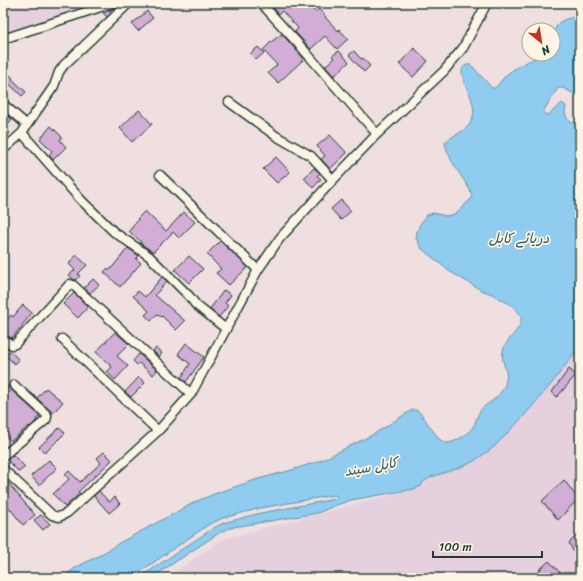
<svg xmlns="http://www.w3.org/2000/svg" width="583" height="581" font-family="Sriracha,'Playpen Sans Arabic',sans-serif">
	<rect width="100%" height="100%" fill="#efdfe0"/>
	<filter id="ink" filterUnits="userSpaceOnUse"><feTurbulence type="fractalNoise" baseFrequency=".025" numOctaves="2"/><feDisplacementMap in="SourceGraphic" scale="8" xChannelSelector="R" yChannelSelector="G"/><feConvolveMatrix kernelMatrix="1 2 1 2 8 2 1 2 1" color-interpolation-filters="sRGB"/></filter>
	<g filter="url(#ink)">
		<path fill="#e6d0dd" d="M 3,3 L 96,3 L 3,34 Z
			M 580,346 L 580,578 L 165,578 L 223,539 L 414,489 L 431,477 L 459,468 L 494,447 L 523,417 L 552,383 Z"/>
		<path fill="#8fccef" stroke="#6293a4" d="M 577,17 L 580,18 L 580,97 L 563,88 L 558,88 L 544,110 L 544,113 L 545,115 L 548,115 L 562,103 L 566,106 L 566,107 C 563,117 569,124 580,124 L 580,346 L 552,383 L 523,417 L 494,447 L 474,461 L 459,468 L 431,477 L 422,483 L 421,486 L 414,489 L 351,500 L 334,506 L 318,513 L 234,527 L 227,529 L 219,533 L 151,578 L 139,578 L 176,553 L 212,529 L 223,523 L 261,513 L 335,499 L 336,498 L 337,496 L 334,495 L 261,508 L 223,518 L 208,525 L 131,578 L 62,578 L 75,568 L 100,555 L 121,542 L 195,502 L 214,494 L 258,479 L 292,470 L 322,460 L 374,434 L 412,410 L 416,410 L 421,414 L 439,439 C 442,441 444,443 447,443 C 455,443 468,434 473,427 C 476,422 477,416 480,411 C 483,406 488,404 492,401 C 499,396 504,389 506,381 C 509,370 500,362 503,351 C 508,332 536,324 511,305 L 492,294 L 481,290 L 449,271 L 421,248 L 416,238 L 417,232 L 420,224 L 427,215 L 433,213 L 446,216 L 455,214 L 471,199 L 472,195 L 470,190 C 462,176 447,158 445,142 C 454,134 467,132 472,120 C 474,115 474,110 473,105 C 472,101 471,96 469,93 C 466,86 454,63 471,65 L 492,88 L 495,88 L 506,75 L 517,67 L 543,54 L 553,54 C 553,33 551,19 577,17 Z"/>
		<path fill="#d2add6" stroke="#1f3d34" d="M 271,3 L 307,3 L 315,12 L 319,9 L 326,17 L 325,17 L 338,31 L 339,29 L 348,39 L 337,49 L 325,36 L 311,49 L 295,32 L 298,28 L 282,11 L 279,14 L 270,4 Z
			M 116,8 L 107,17 L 103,13 Z
			M 147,11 L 153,18 L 138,31 L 132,24 Z
			M 282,34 L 304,59 L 278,83 L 268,73 L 277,65 L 263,50 L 271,42 Z
			M 258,47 L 264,53 L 256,60 L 250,54 Z
			M 414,48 L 428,61 L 413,77 L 399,64 Z
			M 339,51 L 349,62 L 334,76 L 325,66 L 334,58 L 332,56 Z
			M 354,51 L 361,59 L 363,58 L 370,66 L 364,72 L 349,55 Z
			M 3,69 L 13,78 L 12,79 L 26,92 L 22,96 L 5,80 L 6,79 L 3,76 Z
			M 139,110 L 152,124 L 132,142 L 120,128 Z
			M 8,116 L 12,119 L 5,128 L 10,133 L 3,140 L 3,121 Z
			M 51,126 L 62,137 L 60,140 L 66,147 L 53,160 L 49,155 L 52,151 L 40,139 Z
			M 330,135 L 347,153 L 330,169 L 321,159 L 325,156 L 317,146 Z
			M 276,157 L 290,172 L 277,183 L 263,169 Z
			M 314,168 L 320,173 L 317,176 L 321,179 L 313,188 L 304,178 Z
			M 341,200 L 351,211 L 341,220 L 331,209 Z
			M 145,211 L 155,221 L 166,231 L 184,212 L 195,222 L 179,238 L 173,232 L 153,252 L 140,243 L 141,242 L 129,231 L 138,220 L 137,219 Z
			M 220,241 L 248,267 L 229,285 L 216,273 L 221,269 L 207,254 Z
			M 128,248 L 139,256 L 136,259 L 141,263 L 120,287 L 104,272 L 108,268 L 110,270 Z
			M 76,255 L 87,265 L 78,274 L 80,276 L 75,280 L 73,279 L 69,275 L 75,270 L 69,264 Z
			M 189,256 L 203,269 L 189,283 L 175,270 Z
			M 162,277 L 167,281 L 155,295 L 185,321 L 176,330 L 162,316 L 161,317 L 157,314 L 151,321 L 145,315 L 149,311 L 133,296 L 138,291 L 145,297 Z
			M 93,279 L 99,285 L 90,293 L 84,288 Z
			M 224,290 L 231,295 L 225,303 L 228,306 L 219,317 L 210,309 Z
			M 74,293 L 88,307 L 78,318 L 63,304 Z
			M 23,305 L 32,313 L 12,338 L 3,334 L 3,324 L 11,315 L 13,317 Z
			M 115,332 L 129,344 L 117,356 L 128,366 L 115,380 L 107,372 L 112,367 L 96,352 Z
			M 186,343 L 204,357 L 186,382 L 181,378 L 190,364 L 178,354 Z
			M 156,348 L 162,353 L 159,357 L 153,351 Z
			M 10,351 L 19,360 L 15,364 L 5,355 Z
			M 139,354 L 157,370 L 153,375 L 139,363 L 137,365 L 133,361 Z
			M 569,369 L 576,375 L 557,397 L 552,392 Z
			M 139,377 L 145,383 L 131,397 L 125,392 Z
			M 9,385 L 10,389 L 40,416 L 36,419 L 37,420 L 30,427 L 29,426 L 11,441 L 3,434 L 3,392 Z
			M 46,388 L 63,402 L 52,414 L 51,411 L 30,392 L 37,398 Z
			M 59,428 L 65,433 L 45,453 L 39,447 Z
			M 104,452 L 112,460 L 78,492 L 80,493 L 65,507 L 53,494 L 69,479 L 65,475 L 69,471 L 80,482 L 101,463 L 97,458 Z
			M 13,455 L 25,467 L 19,472 L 7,460 Z
			M 49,460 L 57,468 L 39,485 L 31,476 Z
			M 3,477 L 35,515 L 23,525 L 3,500 Z
			M 564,480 L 578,499 L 558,520 L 542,501 Z
			M 99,491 L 109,502 L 115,497 L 120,504 L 109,513 L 94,496 Z
			M 41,515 L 50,524 L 43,530 L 34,520 Z
			M 580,532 L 580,564 L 569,543 Z
			M 549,561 L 565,578 L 547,578 L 539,570 Z"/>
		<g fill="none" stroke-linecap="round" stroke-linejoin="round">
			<defs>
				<path id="minor" d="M 261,3 L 303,49 L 377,134
					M 3,39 L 113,3
					M 229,102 L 276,136 L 311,156 L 333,180
					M 3,104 L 27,125
					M 22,133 L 81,200 L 114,232 L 149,256 L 189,296 L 196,305 L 226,329
					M 3,150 L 22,133 L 27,125 L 54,86 L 59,72 L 64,65 L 129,3
					M 160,175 L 258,270
					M 3,339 L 12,345 L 15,344 L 70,284 L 73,285 L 191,394
					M 62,339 L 158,431
					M 3,456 L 46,420 L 47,417 L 47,415 L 14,385
					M 3,469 L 52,515 L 59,517 L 67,513 L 158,431 L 191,394 L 258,270 L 280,238 L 333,180 L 377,134 L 444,71 L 463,48 L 487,3"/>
			</defs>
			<use href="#minor" stroke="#1f3d34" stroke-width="11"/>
			<use href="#minor" stroke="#fcf5e5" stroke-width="8"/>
		</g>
	</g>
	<g text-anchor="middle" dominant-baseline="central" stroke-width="3.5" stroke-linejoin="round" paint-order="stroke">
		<g font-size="14" font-style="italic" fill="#355a59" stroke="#fcf5e5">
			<text x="519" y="238">دریائے کابل</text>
			<text transform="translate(371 467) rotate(-10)">کابل سيند</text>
		</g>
	</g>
	<rect width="583" height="581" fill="none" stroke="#fcf5e5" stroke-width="16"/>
	<rect x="8" y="8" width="567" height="565" fill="none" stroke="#1f3d34" stroke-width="1.5" filter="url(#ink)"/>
	<g transform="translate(541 42) rotate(150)"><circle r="19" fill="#fcf5e5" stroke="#a4ab9e"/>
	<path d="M0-3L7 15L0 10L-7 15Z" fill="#c8321e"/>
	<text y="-6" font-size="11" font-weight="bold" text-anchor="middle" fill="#1f3d34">N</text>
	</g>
	<path d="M433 551v6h109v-6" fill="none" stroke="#1f3d34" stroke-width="2"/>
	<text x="439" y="551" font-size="12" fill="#1f3d34" stroke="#fcf5e5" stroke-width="3" paint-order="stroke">100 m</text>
</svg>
